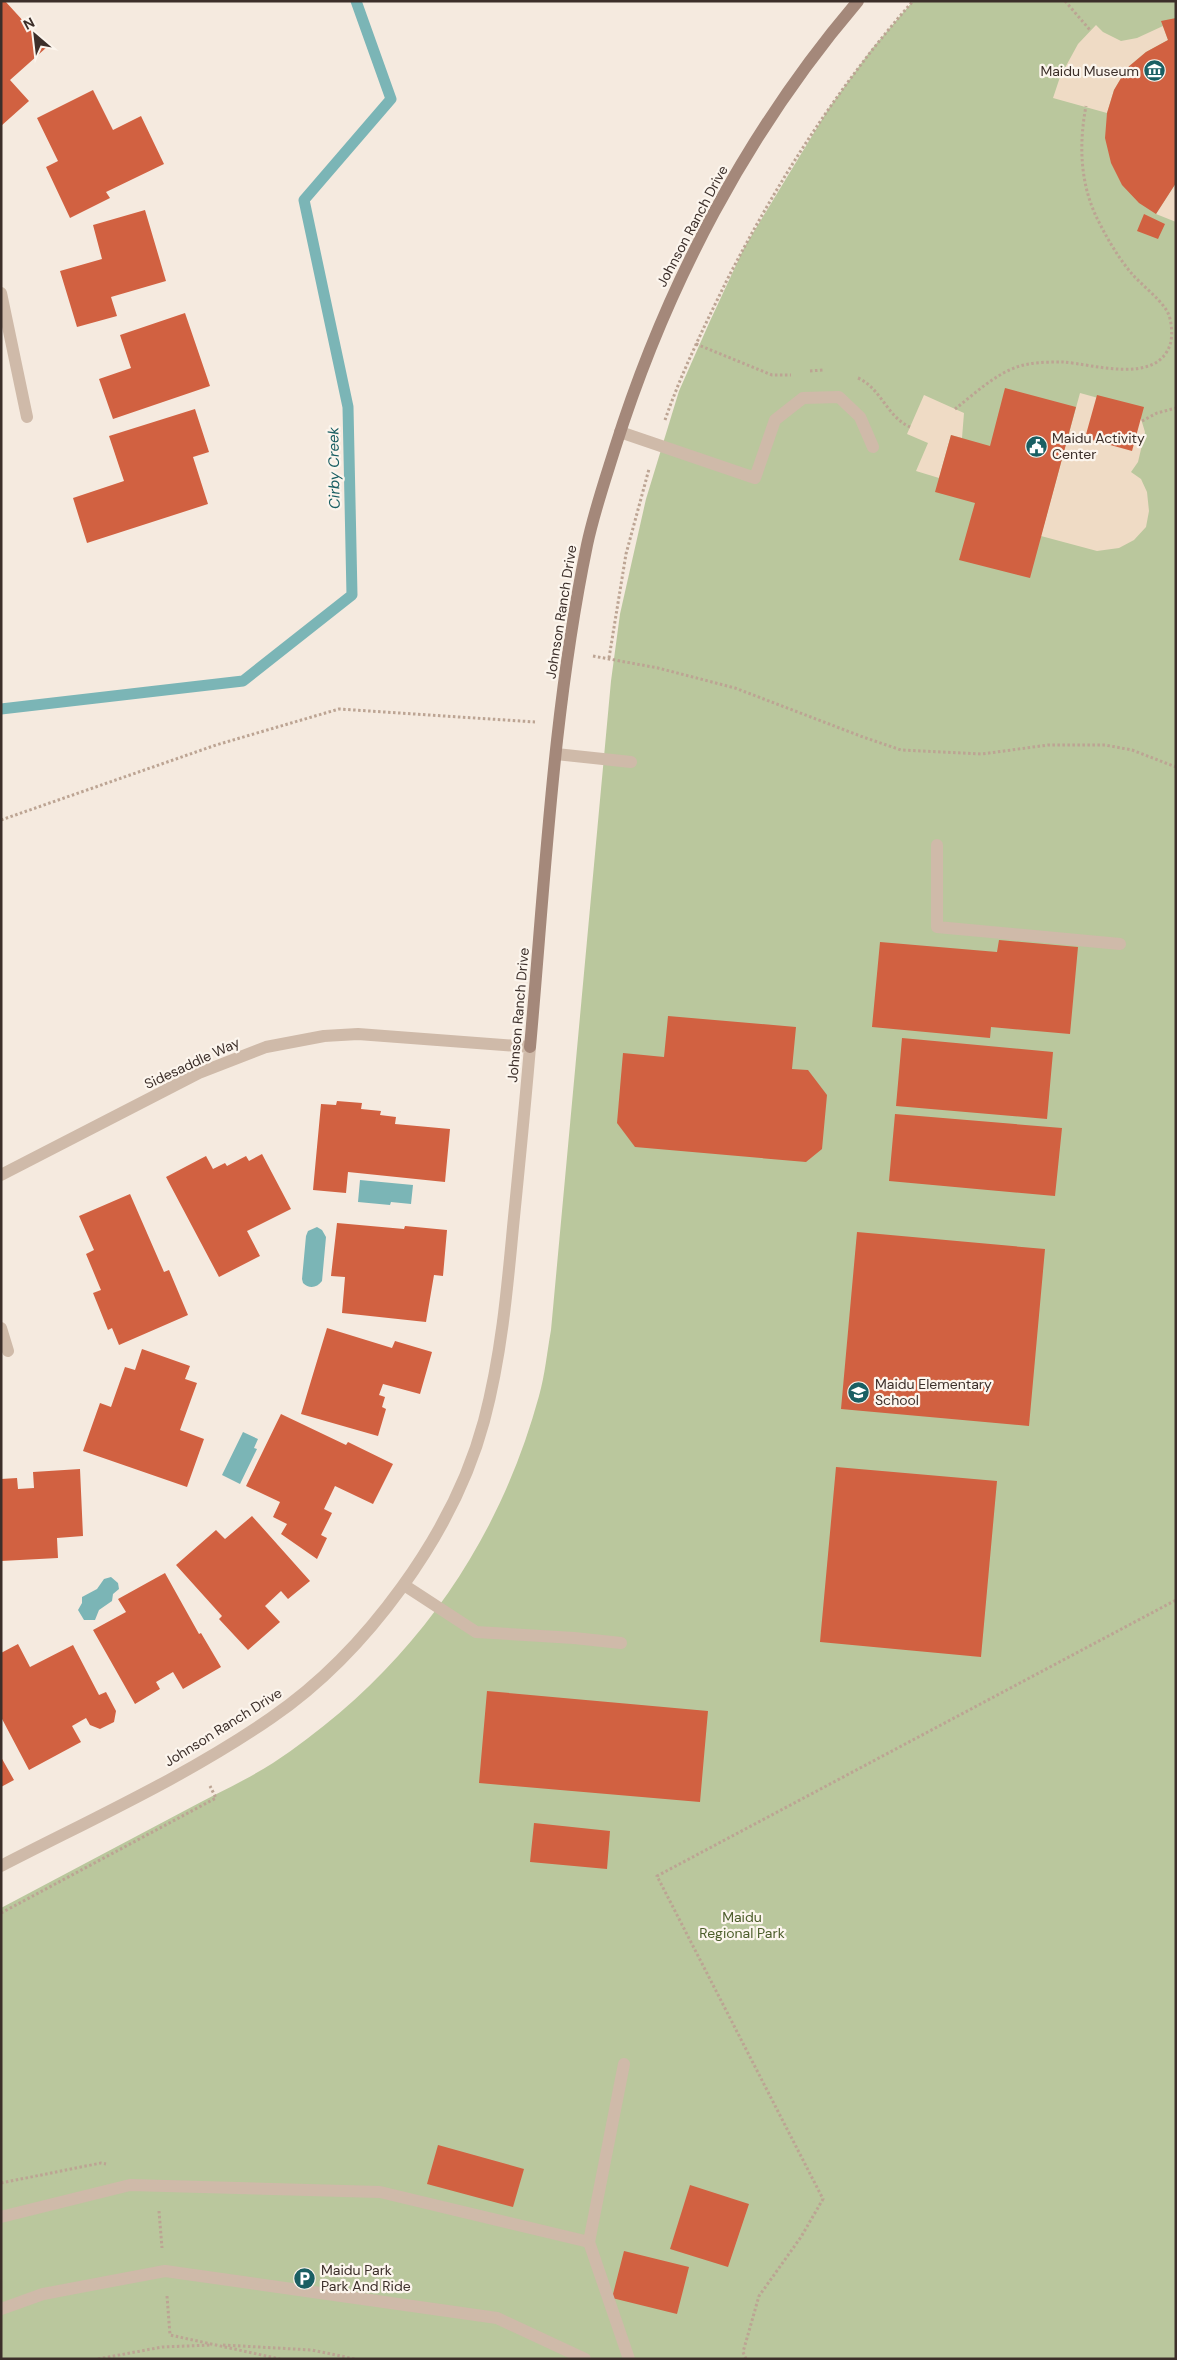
<svg xmlns="http://www.w3.org/2000/svg" width="1177" height="2360" font-family="'DM Sans',sans-serif">
	<rect width="100%" height="100%" fill="#f5eadf"/>
	<path fill="#bac79d" d="M 913,1 L 1176,1 L 1176,2359 L 1,2359 L 1,1908 C 62,1876 123,1843 184,1811 C 213,1795 245,1781 273,1763 C 406,1675 497,1550 539,1396 C 545,1375 547,1352 551,1330 L 611,681 L 620,614 L 646,499 L 679,391 L 710,321 L 744,248 L 829,108 L 871,50 Z"/>
	<path fill="#efdbc5" d="M 1096,25 L 1103,32 L 1121,41 L 1137,38 L 1163,26 L 1168,40 L 1146,52 L 1127,68 L 1114,90 L 1107,113 L 1053,98 L 1060,77 L 1078,44 Z
		M 1176,183 L 1176,222 L 1156,214 Z
		M 1080,393 L 1138,409 L 1145,432 L 1138,462 L 1131,472 L 1141,479 L 1147,492 L 1149,511 L 1146,527 L 1134,540 L 1119,548 L 1097,551 L 1041,536 Z
		M 924,395 L 964,413 L 962,438 L 951,435 L 939,478 L 916,471 L 928,443 L 907,434 Z"/>
	<path fill="#7bb5b6" d="M 360,1180 L 413,1185 L 411,1204 L 391,1202 L 390,1205 L 358,1202 Z
		M 317,1227 L 322,1230 L 326,1237 L 322,1281 C 317,1288 309,1289 303,1283 L 302,1279 L 306,1236 L 308,1231 Z
		M 243,1432 L 258,1439 L 254,1448 L 257,1449 L 240,1484 L 222,1475 Z
		M 111,1577 L 118,1583 L 119,1589 L 113,1594 L 112,1601 L 99,1610 L 95,1620 L 84,1620 L 78,1610 L 82,1603 L 82,1597 L 97,1589 L 104,1579 Z"/>
	<g fill="none" stroke-linecap="round" stroke-linejoin="round">
		<path stroke="#7bb5b6" stroke-width="11" d="M 1,709 L 243,681 L 352,595 L 348,407 L 304,200 L 391,99 L 356,1"/>
	</g>
	<path fill="#d16141" d="M 1,1 L 5,1 L 47,47 L 10,80 L 29,101 L 1,126 Z
		M 1176,18 L 1176,183 L 1156,214 L 1139,203 L 1122,185 L 1111,163 L 1105,138 L 1107,113 L 1114,90 L 1127,68 L 1146,52 L 1168,40 L 1161,21 Z
		M 93,90 L 113,130 L 141,116 L 164,164 L 106,192 L 110,198 L 70,218 L 46,167 L 58,161 L 37,118 Z
		M 145,210 L 166,281 L 111,297 L 117,316 L 77,327 L 60,271 L 102,259 L 93,225 Z
		M 1144,214 L 1165,224 L 1158,239 L 1137,231 Z
		M 185,313 L 210,386 L 113,419 L 99,379 L 131,368 L 120,335 Z
		M 1005,388 L 1076,407 L 1030,578 L 959,560 L 975,503 L 935,492 L 951,435 L 990,446 Z
		M 1097,395 L 1144,407 L 1132,451 L 1085,438 Z
		M 195,409 L 209,452 L 193,457 L 208,504 L 87,543 L 73,498 L 124,481 L 109,436 Z
		M 999,940 L 1078,947 L 1070,1034 L 991,1027 L 990,1038 L 872,1027 L 880,942 L 997,952 Z
		M 668,1016 L 796,1027 L 792,1069 L 808,1070 L 827,1095 L 822,1149 L 806,1162 L 635,1147 L 617,1123 L 623,1053 L 664,1057 Z
		M 902,1038 L 1053,1052 L 1047,1119 L 896,1106 Z
		M 337,1101 L 362,1103 L 361,1109 L 381,1111 L 380,1115 L 396,1117 L 395,1124 L 450,1129 L 445,1182 L 348,1172 L 346,1193 L 313,1190 L 321,1104 L 336,1105 Z
		M 895,1114 L 1062,1128 L 1055,1196 L 889,1181 Z
		M 262,1154 L 291,1209 L 247,1231 L 260,1256 L 219,1277 L 166,1177 L 206,1156 L 213,1169 L 225,1163 L 227,1166 L 246,1156 L 249,1161 Z
		M 130,1194 L 164,1272 L 169,1270 L 188,1315 L 119,1345 L 112,1328 L 108,1330 L 93,1293 L 101,1290 L 86,1254 L 94,1250 L 79,1216 Z
		M 337,1223 L 404,1229 L 405,1226 L 447,1230 L 443,1276 L 434,1275 L 426,1322 L 342,1313 L 345,1277 L 331,1276 Z
		M 857,1232 L 1045,1249 L 1029,1426 L 841,1409 Z
		M 327,1328 L 392,1348 L 395,1341 L 432,1352 L 420,1394 L 383,1384 L 379,1395 L 385,1397 L 382,1407 L 386,1409 L 378,1436 L 301,1414 Z
		M 142,1349 L 190,1366 L 185,1379 L 197,1383 L 180,1430 L 204,1439 L 187,1487 L 83,1451 L 100,1403 L 111,1407 L 125,1367 L 135,1370 Z
		M 281,1414 L 346,1445 L 348,1442 L 393,1464 L 373,1504 L 335,1486 L 324,1509 L 332,1513 L 321,1535 L 327,1538 L 317,1559 L 281,1534 L 287,1524 L 273,1517 L 280,1502 L 246,1486 Z
		M 836,1467 L 997,1481 L 981,1657 L 820,1642 Z
		M 80,1469 L 83,1536 L 57,1538 L 58,1558 L 1,1561 L 1,1479 L 17,1478 L 18,1489 L 34,1488 L 33,1472 Z
		M 252,1516 L 310,1581 L 288,1599 L 281,1591 L 265,1606 L 280,1622 L 248,1650 L 219,1619 L 222,1616 L 176,1565 L 216,1530 L 225,1539 Z
		M 165,1573 L 199,1634 L 201,1633 L 221,1667 L 183,1689 L 173,1672 L 156,1682 L 160,1689 L 135,1704 L 93,1630 L 126,1612 L 118,1599 Z
		M 18,1644 L 30,1667 L 73,1645 L 99,1695 L 106,1692 L 116,1711 L 114,1722 L 100,1729 L 90,1725 L 86,1718 L 72,1726 L 81,1742 L 29,1770 L 1,1717 L 1,1653 Z
		M 487,1691 L 708,1711 L 700,1802 L 479,1783 Z
		M 1,1757 L 14,1780 L 1,1787 Z
		M 534,1823 L 610,1831 L 607,1869 L 530,1862 Z
		M 438,2145 L 524,2169 L 513,2207 L 427,2184 Z
		M 690,2185 L 749,2204 L 728,2267 L 670,2249 Z
		M 624,2251 L 689,2267 L 677,2314 L 612,2298 Z"/>
	<g fill="none" stroke-linecap="round" stroke-linejoin="round">
		<path stroke="#bca493" stroke-width="3" stroke-dasharray="2.5 2.5" stroke-linecap="butt" d="M 1065,1 L 1090,30
			M 696,344 L 772,375 L 791,375
			M 810,371 L 823,370
			M 858,378 C 881,388 887,417 910,427
			M 955,409 C 977,392 1001,368 1029,364 C 1039,362 1052,362 1063,362 C 1093,364 1156,385 1170,345 C 1173,336 1172,320 1167,311 C 1159,298 1144,287 1133,275 C 1118,258 1105,235 1095,214 C 1080,180 1079,143 1086,106
			M 665,420 C 682,371 705,325 728,278 C 779,179 839,85 913,1
			M 1142,421 L 1157,413 L 1176,408
			M 593,656 L 658,668 L 735,688 L 863,737 L 901,750 L 982,754 L 1048,745 L 1105,745 L 1132,750 L 1176,767
			M 609,658 L 626,554 L 649,469
			M 1,820 L 216,745 L 339,709 L 535,722
			M 1,1913 L 216,1798 L 210,1786
			M 1,2183 L 101,2163 L 106,2164
			M 159,2211 L 162,2248
			M 167,2296 L 170,2335 L 280,2359
			M 223,2345 L 312,2350 L 355,2359
			M 98,2359 L 162,2347 L 212,2345
			M 746,2359 L 743,2352 L 759,2296 L 801,2237 L 823,2199 L 657,1876 L 1176,1600"/>
		<path stroke="#cfbaa9" stroke-width="12" d="M 620,432 L 755,478 L 775,420 L 803,398 L 839,397 L 860,417 L 873,447
			M 556,754 L 631,762
			M 937,845 L 937,927 L 1120,944
			M 404,1585 L 476,1632 L 574,1638 L 621,1643
			M 1,2217 L 130,2185 L 380,2192 L 589,2242 L 624,2064
			M 589,2242 L 629,2359
			M 1,2309 L 43,2294 L 165,2271 L 497,2318 L 585,2359"/>
		<path stroke="#cfbaa9" stroke-width="12" d="M 1,293 L 27,417
			M 1,1175 L 199,1073 L 266,1047 L 324,1036 L 358,1034 L 530,1047 C 525,1107 519,1167 513,1227 C 507,1292 501,1357 484,1421 C 454,1533 366,1653 271,1718 C 187,1776 92,1819 1,1866
			M 1,1328 L 8,1351"/>
		<path stroke="#a4887a" stroke-width="12" d="M 530,1047 C 545,880 553,709 587,545 C 594,512 605,480 615,448 C 666,286 747,131 858,1"/>
	</g>
	<defs>
		<symbol id="museum-disc" viewBox="-11 -11 22 22"><circle r="9.5" fill="#1a5f63" stroke="#fcf5ed"/><path d="M0-6L6-3V-2H-6V-3ZM-5-1h2V3h-2ZM-1-1h2V3h-2ZM3-1h2V3H3ZM-6 4H6V6H-6Z" fill="#fff"/></symbol>
		<symbol id="civic-disc" viewBox="-11 -11 22 22"><circle r="9.5" fill="#1a5f63" stroke="#fcf5ed"/><path d="M-.6-6.5H3V-4.5H.6V-3L4-1V1h2V6H-6V1h2V-1L-.6-3ZM-1.2 2.5V6h2.4V2.5Z" fill="#fff"/></symbol>
		<symbol id="school-disc" viewBox="-11 -11 22 22"><circle r="9.5" fill="#1a5f63" stroke="#fcf5ed"/><path d="M0-5L7-2L0 1L-7-2ZM-4 1L0 2.5L4 1V4Q0 6-4 4Z" fill="#fff"/></symbol>
		<symbol id="parking-disc" viewBox="-11 -11 22 22"><circle r="9.5" fill="#1a5f63" stroke="#fcf5ed"/><path d="M-3.5-5.5H1a3.5 3.5 0 0 1 0 7H-1V5.5H-3.5ZM-1-3.4V-.6H.8a1.4 1.4 0 0 0 0-2.8Z" fill="#fff"/></symbol>
	</defs>
	<g fill-rule="evenodd">
		<use href="#museum-disc" x="1142" y="58" width="25" height="25"/>
		<use href="#civic-disc" x="1024" y="434" width="25" height="25"/>
		<use href="#school-disc" x="846" y="1380" width="25" height="25"/>
		<use href="#parking-disc" x="292" y="2266" width="25" height="25"/>
	</g>
	<g text-anchor="middle" dominant-baseline="central" stroke-width="4.5" stroke-linejoin="round" paint-order="stroke">
		<g font-size="14" fill="#3c2f2a" stroke="#fcf5ed" text-anchor="start">
			<text x="1139" y="71" text-anchor="end">Maidu Museum</text>
			<text x="1052" y="438">Maidu Activity<tspan x="1052" dy="16">Center</tspan></text>
			<text x="875" y="1384">Maidu Elementary<tspan x="875" dy="16">School</tspan></text>
			<text x="321" y="2270">Maidu Park<tspan x="321" dy="16">Park And Ride</tspan></text>
		</g>
		<g font-size="14" fill="#3c2f2a" stroke="#fcf5ed">
			<text transform="translate(692 226) rotate(-62)">Johnson Ranch Drive</text>
			<text transform="translate(561 612) rotate(-81)">Johnson Ranch Drive</text>
			<text transform="translate(518 1015) rotate(-85)">Johnson Ranch Drive</text>
			<text transform="translate(192 1063) rotate(-25)">Sidesaddle Way</text>
			<text transform="translate(223 1727) rotate(-32)">Johnson Ranch Drive</text>
		</g>
		<g font-size="14" fill="#4c5d2b" stroke="#fcf5ed">
			<text x="742" y="1917">Maidu<tspan x="742" dy="16">Regional Park</tspan></text>
		</g>
		<g font-size="15" font-style="italic" fill="#1a5f63" stroke="#fcf5ed">
			<text transform="translate(334 468) rotate(-91)">Cirby Creek</text>
		</g>
	</g>
	<rect width="1177" height="2360" fill="none" stroke="#3c2f2a" stroke-width="5"/>
	<g transform="translate(35 35) rotate(332)" stroke="#fcf5ed" stroke-width="4" paint-order="stroke">
	<path d="M0-4L9 19L0 12L-9 19Z" fill="#3c2f2a"/>
	<text y="-8" font-size="14" font-weight="bold" text-anchor="middle" fill="#3c2f2a">N</text>
	</g>
</svg>
